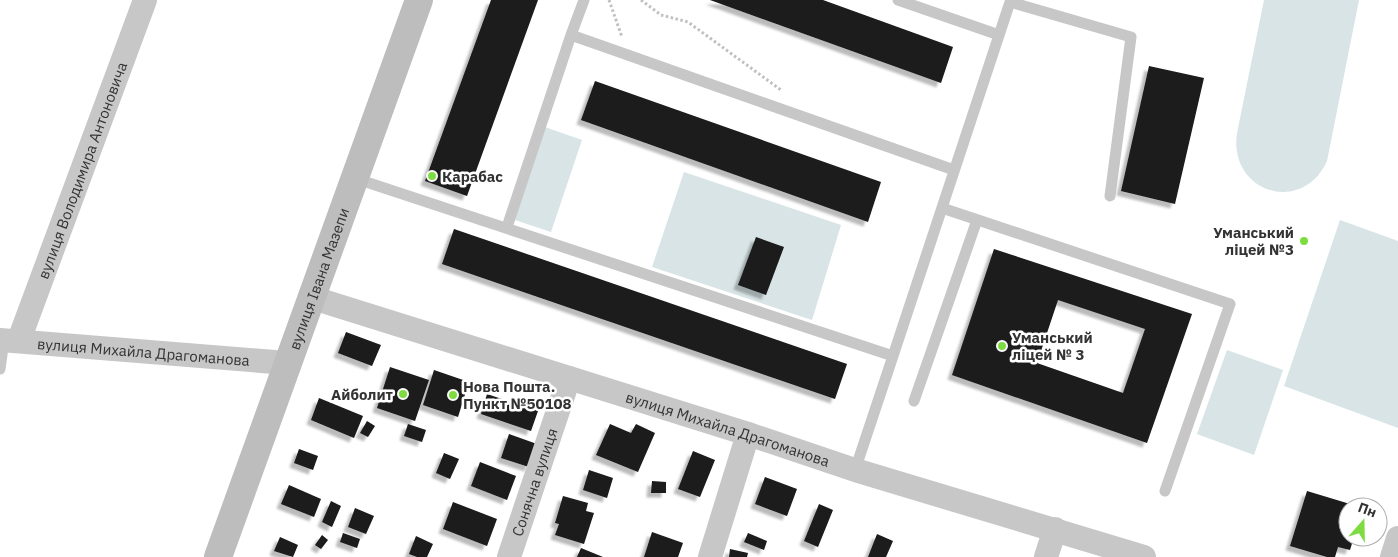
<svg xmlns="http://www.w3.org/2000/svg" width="1398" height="557" font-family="'IBM Plex Sans',sans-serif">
	<defs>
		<filter id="shadow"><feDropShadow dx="-4.5" dy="4.5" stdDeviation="1" flood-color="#0004"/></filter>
	</defs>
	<rect width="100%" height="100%" fill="#fff"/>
	<path fill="#d8e4e6" d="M 1264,0 L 1359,0 L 1327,161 C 1302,216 1228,192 1237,133 Z
		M 542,126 L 582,140 L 551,232 L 512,219 Z
		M 684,172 L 841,225 L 812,320 L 652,267 Z
		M 1340,220 L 1398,241 L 1398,428 L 1284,386 Z
		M 1227,350 L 1283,370 L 1254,455 L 1197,434 Z"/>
	<path fill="#1a1a1a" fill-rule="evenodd" filter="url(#shadow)" d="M 491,0 L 538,0 L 467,196 L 425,181 Z
		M 710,0 L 823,0 L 953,47 L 941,83 Z
		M 1149,66 L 1204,78 L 1175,204 L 1121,191 Z
		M 595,81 L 881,182 L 868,222 L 581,120 Z
		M 454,229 L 847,364 L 835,399 L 442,264 Z
		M 756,237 L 784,247 L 766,295 L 738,285 Z
		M 994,249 L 1192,314 L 1147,443 L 952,375 ZM 1058,300 L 1145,329 L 1123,393 L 1037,363 Z
		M 346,332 L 381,345 L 372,366 L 338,353 Z
		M 390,367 L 429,380 L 415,421 L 377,408 Z
		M 434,370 L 469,382 L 458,417 L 423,405 Z
		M 487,394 L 538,411 L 531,431 L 481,414 Z
		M 319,398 L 363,416 L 354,438 L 311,420 Z
		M 367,421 L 375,426 L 368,437 L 360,433 Z
		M 408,424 L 426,430 L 422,442 L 404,436 Z
		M 610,424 L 631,433 L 636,424 L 655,433 L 638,472 L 596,455 Z
		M 509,434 L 537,444 L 529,467 L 501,458 Z
		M 299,449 L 318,456 L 313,470 L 294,463 Z
		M 693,451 L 715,460 L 700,497 L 678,489 Z
		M 444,453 L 459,459 L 450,479 L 436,473 Z
		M 480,462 L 516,476 L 507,500 L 471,486 Z
		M 589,470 L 613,478 L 607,498 L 583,490 Z
		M 765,477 L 797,489 L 787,516 L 755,504 Z
		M 652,481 L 666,482 L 666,493 L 651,493 Z
		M 289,485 L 321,499 L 314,517 L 281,504 Z
		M 1307,491 L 1350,504 L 1343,529 L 1348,531 L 1348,537 L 1354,537 L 1350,550 L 1338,547 L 1335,557 L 1327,557 L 1290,546 Z
		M 563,496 L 588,503 L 586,511 L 594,513 L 584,544 L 555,535 L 559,524 L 555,523 Z
		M 331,501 L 341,506 L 332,527 L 322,522 Z
		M 453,502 L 497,519 L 487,546 L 443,529 Z
		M 819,504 L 833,510 L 818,547 L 804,541 Z
		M 355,508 L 374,516 L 366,534 L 348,527 Z
		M 652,532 L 683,543 L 678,557 L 644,557 Z
		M 343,533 L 360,539 L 357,548 L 340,542 Z
		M 748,533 L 767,541 L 764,550 L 744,542 Z
		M 877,534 L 893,541 L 886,557 L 868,557 Z
		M 322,535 L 328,540 L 321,549 L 315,545 Z
		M 416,536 L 433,544 L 427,557 L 417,557 L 409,554 Z
		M 280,537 L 298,545 L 293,557 L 274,551 Z
		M 581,548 L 603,557 L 577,557 Z
		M 730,549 L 748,553 L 747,557 L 729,557 Z"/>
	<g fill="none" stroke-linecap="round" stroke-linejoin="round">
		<path stroke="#c0c0c0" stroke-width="3" stroke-dasharray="2.5 2.5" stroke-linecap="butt" d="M 609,0 L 622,37
			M 641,0 L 661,15 L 688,22 L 781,90"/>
		<path stroke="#c7c7c7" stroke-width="11" d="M 898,0 L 999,35
			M 571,35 L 584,0
			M 354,178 L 893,356 L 1010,2 L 1131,37 L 1110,196
			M 942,208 L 1230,304 L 1165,491
			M 507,227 L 571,35 L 954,170
			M 0,369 L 4,340
			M 914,401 L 977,220
			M 855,470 L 893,356"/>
		<g stroke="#c7c7c7" stroke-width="24">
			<path id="s1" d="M 310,297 L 748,434 L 855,470 L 1144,557"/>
			<path id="s2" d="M 0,340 L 287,363"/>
			<path id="s3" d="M 19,340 L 145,0"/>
			<path id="s4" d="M 509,557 L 569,378"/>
			<path d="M 710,557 L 748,434"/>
			<path d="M 1046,557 L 1055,529"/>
			<path d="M 1392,557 L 1398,538"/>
		</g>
		<path stroke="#bdbdbd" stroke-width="28" id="s5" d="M 218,557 L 419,0"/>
	</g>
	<g fill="#7edc42" stroke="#fff" stroke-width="2">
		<circle cx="432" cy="176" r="5"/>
		<circle cx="1304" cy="241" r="5"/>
		<circle cx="1002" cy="346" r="5"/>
		<circle cx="403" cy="394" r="5"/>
		<circle cx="453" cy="395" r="5"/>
	</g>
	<g text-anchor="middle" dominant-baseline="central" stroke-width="5" stroke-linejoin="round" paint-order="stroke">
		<g font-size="15" fill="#333" stroke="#fff">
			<text stroke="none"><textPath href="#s3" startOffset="181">вулиця Володимира Антоновича</textPath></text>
			<text stroke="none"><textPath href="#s5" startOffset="296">вулиця Івана Мазепи</textPath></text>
			<text stroke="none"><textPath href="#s2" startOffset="144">вулиця Михайла Драгоманова</textPath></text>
			<text stroke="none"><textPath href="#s1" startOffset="438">вулиця Михайла Драгоманова</textPath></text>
			<text stroke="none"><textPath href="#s4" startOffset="79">Сонячна вулиця</textPath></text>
		</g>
		<g font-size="15" font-weight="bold" fill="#333" stroke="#fff" text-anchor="start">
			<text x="442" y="176">Карабас</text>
			<text x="1294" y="232" text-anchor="end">Уманський<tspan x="1294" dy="17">ліцей №3</tspan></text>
			<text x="1012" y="337">Уманський<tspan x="1012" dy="17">ліцей № 3</tspan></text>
			<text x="463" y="386">Нова Пошта.<tspan x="463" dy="17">Пункт №50108</tspan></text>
			<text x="393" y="394" text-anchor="end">Айболит</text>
		</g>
	</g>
	<g transform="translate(1363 522) rotate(20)"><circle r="24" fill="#ffffff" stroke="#adadad"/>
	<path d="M0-4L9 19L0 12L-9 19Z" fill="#7edc42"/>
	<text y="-8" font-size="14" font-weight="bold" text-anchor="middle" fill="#333333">Пн</text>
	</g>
</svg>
